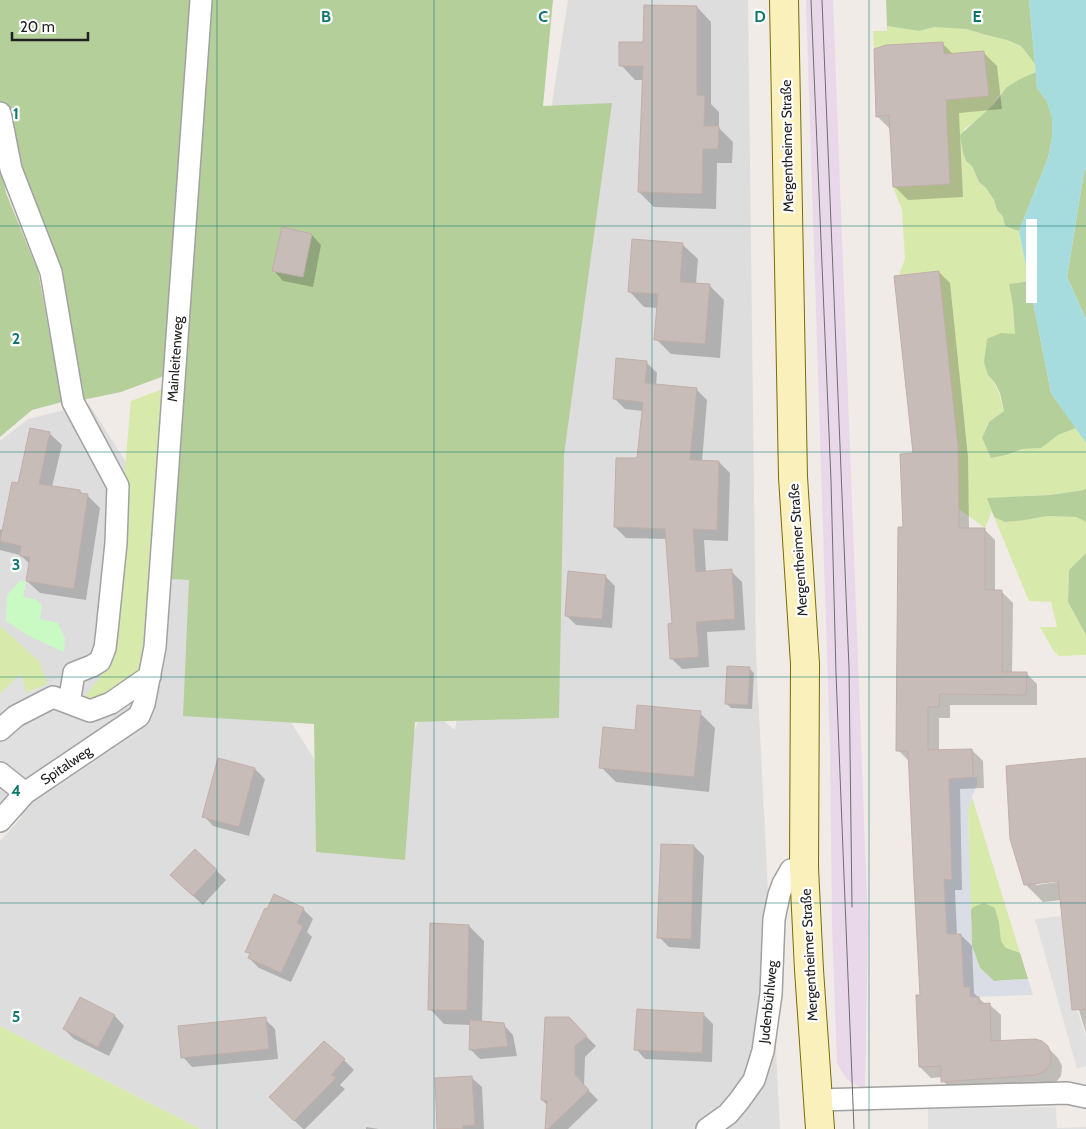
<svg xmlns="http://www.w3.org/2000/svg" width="1086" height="1129" font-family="Cabin,sans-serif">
	<rect width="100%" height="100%" fill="#f0ebe6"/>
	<path fill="#dedddd" d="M 568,0 L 748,0 L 756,654 L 780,1129 L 200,1129 L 0,1026 L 0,841 L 22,817 L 0,802 L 0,441 L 28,419 L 89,404 L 367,842 L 425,706 L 455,730 Z"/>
	<path fill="#e9d8e9" d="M 806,0 L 833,0 L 868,925 L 865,1089 L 856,1085 L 848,1080 L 842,1072 L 837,1063 L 832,925 L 830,747 Z"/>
	<path fill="#d7eaac" d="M 887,26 L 919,31 L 935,27 L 951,27 L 966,29 L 986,35 L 1007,40 L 1021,46 L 1035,64 L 1036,72 L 1020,79 L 998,96 L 993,105 L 976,121 L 964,129 L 963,153 L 966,161 L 972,166 L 979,182 L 986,188 L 994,200 L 997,210 L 1003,217 L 1005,226 L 1019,231 L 1029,281 L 1009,284 L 1013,307 L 1016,334 L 988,375 C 1000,389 999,394 1004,411 L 989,422 L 982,438 L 991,458 L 1006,455 L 1022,449 L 1039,448 L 1058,435 L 1076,428 L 1086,443 L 1086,488 L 1085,490 L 1050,495 L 1022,496 L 995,503 L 985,528 L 959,509 L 955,422 L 939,271 L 899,275 L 905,259 L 902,210 L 893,187 L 950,184 L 943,42 L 886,45 L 874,49 L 873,31 L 887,31 Z
		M 168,387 L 157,483 L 143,647 L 146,649 L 144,667 L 110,694 L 79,704 L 99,679 L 107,664 L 131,401 Z
		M 1047,516 L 1076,517 L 1086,522 L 1086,553 L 1069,570 L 1068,602 L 1086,635 L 1086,655 L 1059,656 L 1053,650 L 1040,627 L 1057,627 L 1051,602 L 1029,601 L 994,517 L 1005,522 L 1025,520 Z
		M 0,626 L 39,661 L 48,684 L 26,693 L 21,674 L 0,694 Z
		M 972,797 L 1028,979 L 972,982 L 968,811 Z
		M 0,1026 L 200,1129 L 0,1129 Z"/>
	<path fill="#b5cf9b" d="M 0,0 L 192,0 L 164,376 L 121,392 L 73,402 L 51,272 L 0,113 Z
		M 210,0 L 553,0 L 543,106 L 612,103 L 564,455 L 559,718 L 415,722 L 405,860 L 316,852 L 314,724 L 183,716 L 189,580 L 168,579 Z
		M 886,0 L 1029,0 L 1035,64 L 1021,46 L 1007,40 L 986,35 L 966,29 L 935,27 L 919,31 L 887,26 Z
		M 1036,72 L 1037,88 L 1047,101 L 1052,118 L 1052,138 L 1048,158 L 1019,231 L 1005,226 L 1003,217 L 997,210 L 994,200 L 986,188 L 979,182 L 972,166 L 966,161 L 963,153 L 960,135 L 993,105 L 1007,87 L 1020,79 Z
		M 0,161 L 6,193 L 38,271 L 62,402 L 32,410 L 0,437 Z
		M 1086,168 L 1086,319 L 1067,277 L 1084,172 Z
		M 1029,281 L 1051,393 L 1076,428 L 1058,435 L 1041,448 L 1022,449 L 1006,455 L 991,458 L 982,438 L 989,422 L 1004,411 L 1000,393 L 995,383 L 988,375 L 984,362 L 987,339 L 1001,333 L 1015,334 L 1013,307 L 1009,284 Z
		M 1086,488 L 1086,522 L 1076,517 L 1047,516 L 1025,520 L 1005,522 L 994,517 L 987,498 L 1050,495 L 1084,490 Z
		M 1086,553 L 1086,635 L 1068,602 L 1069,570 Z
		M 984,903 L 995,908 L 999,923 L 1001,941 L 1006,948 L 1020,953 L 1028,979 L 994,981 L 980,968 L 972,946 L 971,910 L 973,907 Z"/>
	<path fill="#cafac4" d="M 20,581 L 26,581 L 23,597 L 35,599 L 42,605 L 40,619 L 58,623 L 65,639 L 64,652 L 29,636 L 6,621 L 7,595 Z"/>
	<path fill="#e0e0e0" d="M 21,674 L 26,693 L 45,685 L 63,674 L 85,700 L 142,732 L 25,808 L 0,789 L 0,694 Z
		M 1062,916 L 1069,985 L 1086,1037 L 1086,1066 L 1077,1069 L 1035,919 Z
		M 1056,1107 L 1057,1128 L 1086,1127 L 1086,1129 L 928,1129 L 928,1109 Z"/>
	<path fill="#dadde6" d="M 973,777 L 977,777 L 977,785 L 972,797 L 968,811 L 972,946 L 980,968 L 994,981 L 1028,979 L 1033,995 L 970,997 L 970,987 L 950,987 L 963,972 L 961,934 L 947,934 L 944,879 L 952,880 L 949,779 Z"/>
	<path fill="#a7dcde" d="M 1029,0 L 1086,0 L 1086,168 L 1084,172 L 1067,277 L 1086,319 L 1086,443 L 1051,393 L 1019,231 L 1048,158 L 1052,138 L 1052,118 L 1047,101 L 1037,88 Z"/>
	<path fill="#fff" d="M 1026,219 L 1037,219 L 1037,303 L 1026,303 Z"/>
	<path fill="#0003" fill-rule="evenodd" d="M 697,7 L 711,22 L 711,104 L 719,112 L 719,128 L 733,142 L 732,163 L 717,163 L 716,209 L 654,207 L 639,192 L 643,80 L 635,80 L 621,65 L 645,43 Z
		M 942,43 L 954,55 L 983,52 L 997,66 L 1002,109 L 959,113 L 963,197 L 908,200 L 894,186 L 891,130 L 877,116 Z
		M 312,235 L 321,245 L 313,287 L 283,281 L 274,271 Z
		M 683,245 L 698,259 L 696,284 L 709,285 L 724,300 L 720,358 L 671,354 L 656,339 L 658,308 L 644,307 L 630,292 Z
		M 939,272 L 950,283 L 968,457 L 969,529 L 984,529 L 995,540 L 995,592 L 1002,592 L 1013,603 L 1012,673 L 1026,673 L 1037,684 L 1037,705 L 950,705 L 950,718 L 939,718 L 939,751 L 972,750 L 983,761 L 984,788 L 960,789 L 962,890 L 955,890 L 957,935 L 961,935 L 972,946 L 974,993 L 986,1005 L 990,1005 L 1001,1015 L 1001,1042 L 1047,1047 L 1058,1058 L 1062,1066 L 1061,1076 L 1056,1082 L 1048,1085 L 954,1092 L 943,1081 L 943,1077 L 931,1078 L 920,1067 L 921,997 L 909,761 L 898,750 L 904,528 Z
		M 646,362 L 657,373 L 656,385 L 696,389 L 707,400 L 702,462 L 719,462 L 730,473 L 728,541 L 704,540 L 706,572 L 731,571 L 742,582 L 745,630 L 707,632 L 709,667 L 682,669 L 671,658 L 673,624 L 667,539 L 626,538 L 615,527 L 638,460 L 643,411 L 625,409 L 614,398 Z
		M 49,433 L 62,445 L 52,487 L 80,491 L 84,495 L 87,495 L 100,508 L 86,600 L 40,593 L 27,581 L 30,564 L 20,555 L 0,550 L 0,529 L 3,531 L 19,485 Z
		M 605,576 L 615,586 L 612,628 L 576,625 L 566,615 Z
		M 749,668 L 754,673 L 752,709 L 731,708 L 726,703 Z
		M 700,713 L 715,728 L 709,792 L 616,782 L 601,767 L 636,732 Z
		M 219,759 L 255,769 L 265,779 L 249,836 L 213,826 L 204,816 Z
		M 1086,759 L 1086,1033 L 1071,984 L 1062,900 L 1043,902 L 1025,884 ZM 1065,879 L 1065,881 L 1036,885 L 1036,882 Z
		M 694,846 L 704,856 L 700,949 L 669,947 L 659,937 Z
		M 216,870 L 226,880 L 203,905 L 181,885 Z
		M 303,909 L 313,919 L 307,932 L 312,937 L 291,982 L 259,968 L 249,958 L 250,955 L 247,951 Z
		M 469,926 L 484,941 L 482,1022 L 503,1024 L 513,1035 L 517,1056 L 480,1059 L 470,1049 L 471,1025 L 444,1024 L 430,1009 Z
		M 80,998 L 115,1016 L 124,1026 L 109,1056 L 74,1039 L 64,1029 Z
		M 703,1014 L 713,1024 L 712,1062 L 645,1059 L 636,1049 Z
		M 568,1018 L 596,1046 L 585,1057 L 584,1086 L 598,1100 L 568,1129 L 546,1129 L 548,1106 L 542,1100 Z
		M 265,1019 L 275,1029 L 278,1059 L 192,1067 L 183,1057 Z
		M 344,1060 L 354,1070 L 340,1085 L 345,1089 L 305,1129 L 303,1129 L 270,1097 Z
		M 472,1078 L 482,1087 L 484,1129 L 441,1129 Z
		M 366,1127 L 379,1129 L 366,1129 Z"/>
	<path fill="#c8bcb9" stroke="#c2aea8" d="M 644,5 L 697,6 L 697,95 L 705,96 L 704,126 L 719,126 L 718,149 L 703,149 L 702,194 L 638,192 L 643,66 L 619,66 L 619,42 L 643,42 Z
		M 943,42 L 944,54 L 984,51 L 989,96 L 946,100 L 950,184 L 893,187 L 889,115 L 876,117 L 874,49 L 886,45 Z
		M 282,227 L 312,234 L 303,277 L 272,271 Z
		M 632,239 L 683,243 L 680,282 L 710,284 L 705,344 L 654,340 L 658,294 L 628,292 Z
		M 939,271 L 958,446 L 959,528 L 985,528 L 985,590 L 1002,590 L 1002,672 L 1027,672 L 1026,695 L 940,694 L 939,707 L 928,707 L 928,750 L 972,749 L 973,777 L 949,779 L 952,880 L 944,879 L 947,934 L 961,934 L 964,987 L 970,987 L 970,997 L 979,997 L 979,1004 L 990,1003 L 991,1041 L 1035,1039 L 1042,1041 L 1048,1046 L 1051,1054 L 1051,1060 L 1050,1065 L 1045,1071 L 1036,1075 L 941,1082 L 941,1066 L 919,1067 L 916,995 L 920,995 L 914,881 L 908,751 L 896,751 L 898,527 L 903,527 L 900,454 L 913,453 L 894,276 Z
		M 616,358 L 647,361 L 645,383 L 697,388 L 690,460 L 719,461 L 717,530 L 693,529 L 696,572 L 732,569 L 735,619 L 696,622 L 699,657 L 670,659 L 668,624 L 672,623 L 665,529 L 614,527 L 616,458 L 637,458 L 643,402 L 613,399 Z
		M 30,428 L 50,432 L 39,484 L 80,490 L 80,493 L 88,494 L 74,589 L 26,581 L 30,557 L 20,556 L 21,546 L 0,541 L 12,482 L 18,483 Z
		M 568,571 L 606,575 L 602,619 L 565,616 Z
		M 727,666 L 750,667 L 748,705 L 725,704 Z
		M 637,705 L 701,711 L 694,777 L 599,768 L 603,727 L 635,730 Z
		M 218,758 L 255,768 L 239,827 L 202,817 Z
		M 1086,758 L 1086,1009 L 1072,1010 L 1058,881 L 1024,885 L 1010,839 L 1006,766 Z
		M 661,844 L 694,845 L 691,939 L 657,938 Z
		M 195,849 L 217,870 L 193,896 L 170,875 Z
		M 274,894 L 304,908 L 297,923 L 303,926 L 281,973 L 248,958 L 250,953 L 245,952 L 265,908 L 267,909 Z
		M 430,923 L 469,925 L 467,1010 L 428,1010 Z
		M 80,997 L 115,1015 L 98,1047 L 63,1029 Z
		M 637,1009 L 704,1013 L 702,1053 L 634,1050 Z
		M 266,1017 L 269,1049 L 181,1058 L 178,1026 Z
		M 545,1017 L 569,1017 L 587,1036 L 575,1046 L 575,1075 L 589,1090 L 548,1129 L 545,1129 L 547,1101 L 541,1100 Z
		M 470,1020 L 504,1023 L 508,1046 L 469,1050 Z
		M 324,1041 L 345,1059 L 331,1075 L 336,1078 L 294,1121 L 269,1097 Z
		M 472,1076 L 475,1125 L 463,1126 L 463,1129 L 437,1129 L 435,1078 Z"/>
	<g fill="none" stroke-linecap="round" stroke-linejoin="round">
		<defs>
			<path id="minor" d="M 0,113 L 11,169 L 51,272 L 73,402 L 118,486 L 116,543 L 107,631 L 105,648 L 100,661 L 92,666 L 74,673 L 69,703 L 53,697 L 16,716 L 0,730
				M 69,703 L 90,711 L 111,703 L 150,676
				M 0,773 L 25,793
				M 0,821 L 25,793 L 139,716 L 144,704 L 155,647 L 201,0
				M 818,1100 L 1067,1093 L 1086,1097
				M 707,1129 L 728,1114 L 739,1101 L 754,1080 L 763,1051 L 771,994 L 774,919 L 779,895 L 783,884 L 791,870 L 804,868"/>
			<path id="secondary" d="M 784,0 L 793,477 L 805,664 L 804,868 L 809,970 L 820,1129"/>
		</defs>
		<use href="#minor" stroke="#a1a1a1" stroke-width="24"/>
		<use href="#secondary" stroke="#786d05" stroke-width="30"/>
		<use href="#minor" stroke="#fff" stroke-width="21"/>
		<use href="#secondary" stroke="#faf0bb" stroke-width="28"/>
		<path stroke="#6e6e6e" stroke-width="1" d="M 811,0 L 831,481 L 836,673 L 854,1129
			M 822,0 L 849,668 L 852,907"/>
	</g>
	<path fill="none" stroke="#0f766e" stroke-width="1" stroke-opacity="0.55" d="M 217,0 L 217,1129M 434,0 L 434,1129M 652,0 L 652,1129M 869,0 L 869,1129M 0,226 L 1086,226M 0,452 L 1086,452M 0,677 L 1086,677M 0,903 L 1086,903"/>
	<g text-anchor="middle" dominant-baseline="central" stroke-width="4.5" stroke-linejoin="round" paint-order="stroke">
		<g font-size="14" fill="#202020" stroke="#fff">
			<text transform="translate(787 146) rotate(-91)">Mergentheimer Straße</text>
			<text transform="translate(175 359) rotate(-86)">Mainleitenweg</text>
			<text transform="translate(798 550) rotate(-94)">Mergentheimer Straße</text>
			<text transform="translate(66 765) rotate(-34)">Spitalweg</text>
			<text transform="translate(809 955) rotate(-93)">Mergentheimer Straße</text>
			<text transform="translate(768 1002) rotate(-84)">Judenbühlweg</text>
		</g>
	</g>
	<g font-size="16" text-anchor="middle" font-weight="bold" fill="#0f766e" stroke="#fff" stroke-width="4.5" stroke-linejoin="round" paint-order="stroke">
		<text x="326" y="22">B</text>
		<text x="543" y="22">C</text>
		<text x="760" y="22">D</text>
		<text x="977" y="22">E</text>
		<text x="16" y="119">1</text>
		<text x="16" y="344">2</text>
		<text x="16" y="570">3</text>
		<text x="16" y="796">4</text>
		<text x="16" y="1022">5</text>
	</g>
	<path d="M12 32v8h76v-8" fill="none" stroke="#202020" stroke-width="2.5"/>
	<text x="20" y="32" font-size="15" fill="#202020" stroke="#ffffff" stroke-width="4" paint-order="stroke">20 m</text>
</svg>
